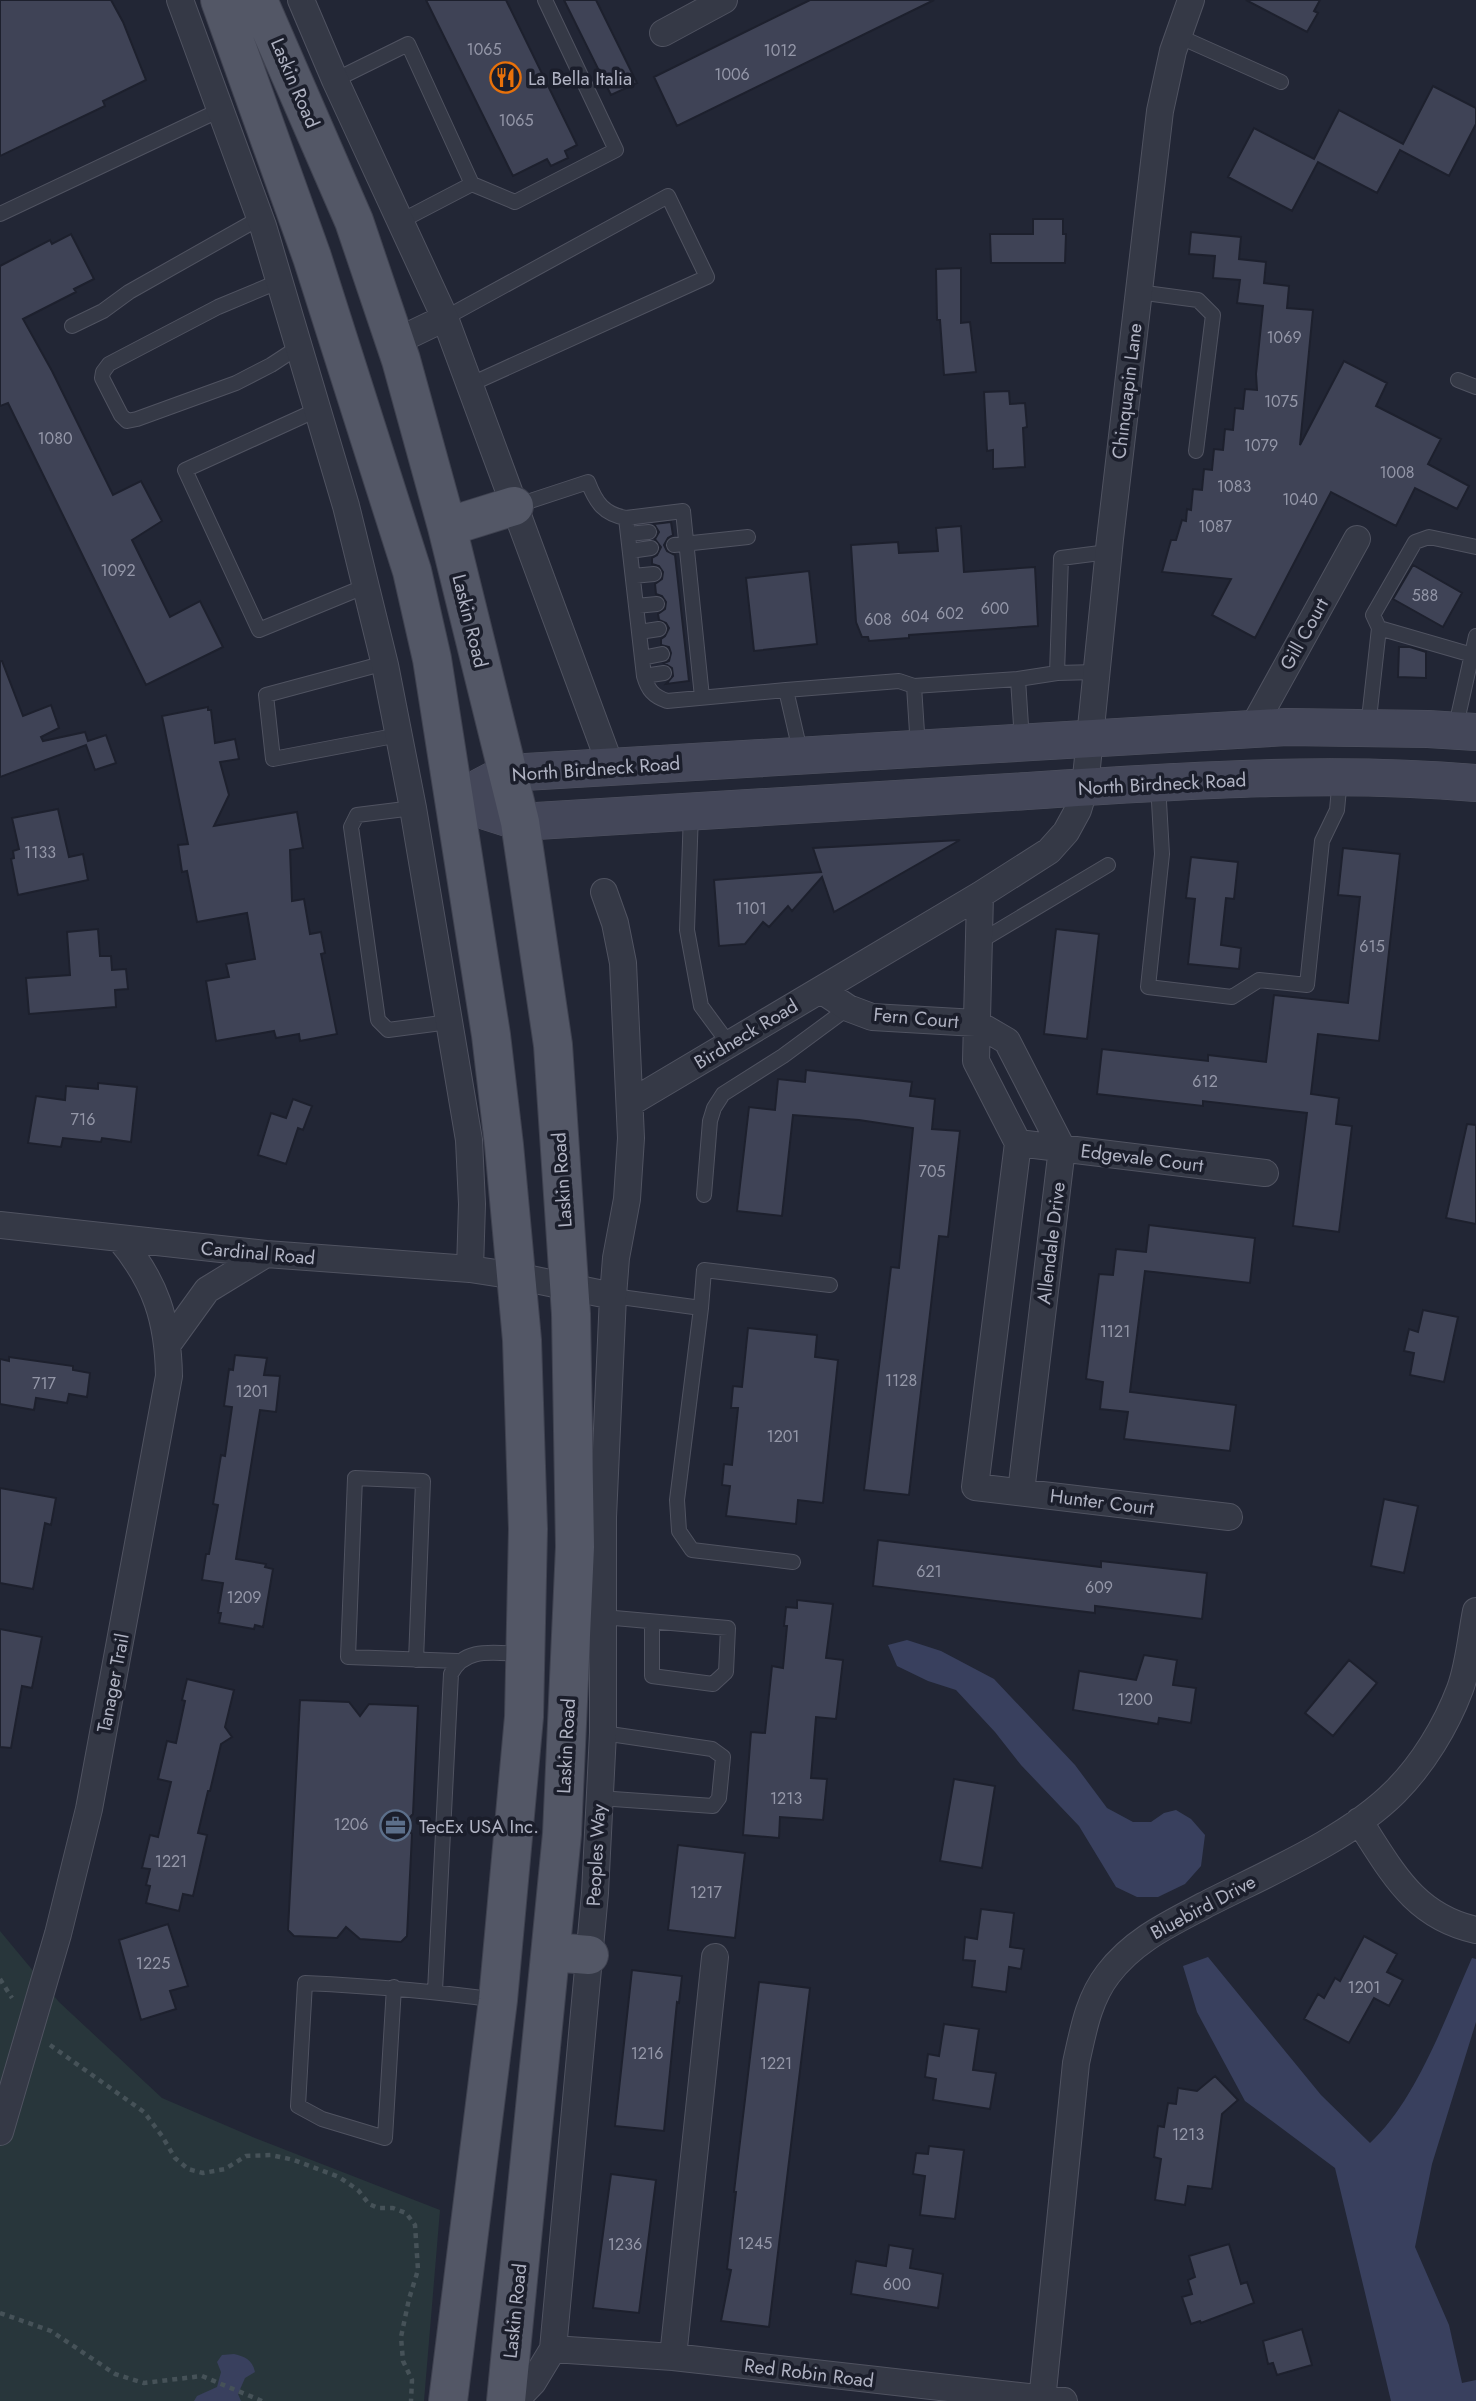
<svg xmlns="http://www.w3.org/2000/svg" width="1476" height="2401" font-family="Jost,sans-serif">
	<rect width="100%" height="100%" fill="#222635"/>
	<path fill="#28363b" d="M 0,1931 L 59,2002 L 162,2098 L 255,2138 L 440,2210 L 424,2401 L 0,2401 Z"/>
	<path fill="#39405e" d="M 907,1640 L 941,1651 L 994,1679 L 1075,1765 L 1107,1808 L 1133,1822 L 1151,1822 L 1164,1813 L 1176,1810 L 1191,1819 L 1205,1835 L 1201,1866 L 1185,1884 L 1158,1897 L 1137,1897 L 1116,1887 L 1079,1826 L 1021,1765 L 995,1732 L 956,1690 L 928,1681 L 897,1666 L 888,1645 Z
		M 1208,1957 L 1321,2095 L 1370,2143 C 1417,2100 1446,2016 1472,1958 L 1476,1959 L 1476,2022 L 1432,2164 L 1415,2247 L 1449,2325 L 1462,2383 L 1476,2380 L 1476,2401 L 1391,2401 L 1335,2168 L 1245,2101 L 1197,2012 L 1183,1966 Z
		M 234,2354 C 245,2357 252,2359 255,2372 L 245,2378 L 238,2394 L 241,2401 L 194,2401 L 197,2396 L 217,2387 L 221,2372 L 217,2362 L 222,2355 Z"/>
	<path fill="#3f4356" stroke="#1d202d" stroke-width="2" d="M 0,0 L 111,0 L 123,22 L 146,80 L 103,101 L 105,106 L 0,156 Z
		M 426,0 L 506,0 L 577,145 L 565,151 L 568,158 L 551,166 L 547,159 L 513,176 Z
		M 564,0 L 596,0 L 637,83 L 611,95 Z
		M 810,0 L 934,0 L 677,126 L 654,77 Z
		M 1246,0 L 1320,0 L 1314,11 L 1318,13 L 1307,32 Z
		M 1433,86 L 1476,108 L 1476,124 L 1449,176 L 1400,150 L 1377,193 L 1318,162 L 1292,211 L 1228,177 L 1254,128 L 1314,159 L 1339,110 L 1403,144 Z
		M 1033,219 L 1063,219 L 1063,234 L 1066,234 L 1065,263 L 991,263 L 990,234 L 1033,234 Z
		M 1191,232 L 1241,237 L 1239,259 L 1266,262 L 1264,283 L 1289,286 L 1287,308 L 1313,310 L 1300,445 L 1344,361 L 1387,383 L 1376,406 L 1441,439 L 1428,464 L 1469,486 L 1457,509 L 1415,488 L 1396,526 L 1331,492 L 1255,638 L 1212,615 L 1231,579 L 1162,572 L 1171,540 L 1176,540 L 1182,520 L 1186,521 L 1187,509 L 1191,510 L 1193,489 L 1202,490 L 1204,469 L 1212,470 L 1214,449 L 1223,450 L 1225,429 L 1233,430 L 1235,408 L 1243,409 L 1245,389 L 1257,390 L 1256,374 L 1263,306 L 1237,303 L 1240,280 L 1213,278 L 1215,256 L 1189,254 Z
		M 71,234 L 94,279 L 74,289 L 76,292 L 23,319 L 52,371 L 113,495 L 141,481 L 162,521 L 132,540 L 170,617 L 200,601 L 223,647 L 146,685 L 8,403 L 0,406 L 0,266 L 50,240 L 52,244 Z
		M 961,268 L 961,323 L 970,322 L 976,372 L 944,375 L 940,320 L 937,320 L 936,269 Z
		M 1009,391 L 1010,404 L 1025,403 L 1027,427 L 1023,428 L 1025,467 L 993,469 L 993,450 L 987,451 L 984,392 Z
		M 671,522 L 673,535 L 668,538 L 664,545 L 667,551 L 675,555 L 689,681 L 666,684 L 673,676 L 672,668 L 664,663 L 669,661 L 671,653 L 669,647 L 661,645 L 661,639 L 665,636 L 669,628 L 666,623 L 659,620 L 658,614 L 665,609 L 666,602 L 662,596 L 656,594 L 655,584 L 662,579 L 663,572 L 659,566 L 652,564 L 652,558 L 657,555 L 661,547 L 655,539 L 659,532 L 654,524 Z
		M 961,526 L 964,572 L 1035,567 L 1038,626 L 909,635 L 909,638 L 869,641 L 868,637 L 862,637 L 856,622 L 851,545 L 898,542 L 899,553 L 938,551 L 936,528 Z
		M 1413,565 L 1462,593 L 1443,627 L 1393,599 Z
		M 809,571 L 817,644 L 754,651 L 746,578 Z
		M 1399,647 L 1410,647 L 1426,652 L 1426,678 L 1398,677 Z
		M 0,661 L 2,661 L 23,716 L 51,705 L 59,728 L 41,737 L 43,741 L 85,732 L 88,741 L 106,735 L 116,763 L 95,770 L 86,745 L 0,777 Z
		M 208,707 L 208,710 L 211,710 L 215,743 L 235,739 L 239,759 L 220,762 L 229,795 L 214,826 L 297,812 L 303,848 L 290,850 L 292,901 L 304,899 L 310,934 L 321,932 L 325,953 L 321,954 L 337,1034 L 300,1041 L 299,1034 L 276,1038 L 274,1031 L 216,1041 L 206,981 L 229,977 L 226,964 L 255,959 L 247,913 L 197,922 L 187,871 L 182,872 L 178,845 L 188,844 L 162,716 Z
		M 58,809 L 69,857 L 83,854 L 88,880 L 18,895 L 11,859 L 14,858 L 13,851 L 19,849 L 12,818 Z
		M 960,840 L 834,912 L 822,877 L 792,911 L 788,906 L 769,927 L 763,922 L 745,944 L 719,946 L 714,880 L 821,872 L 813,848 Z
		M 1343,848 L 1400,854 L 1379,1041 L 1318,1034 L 1311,1094 L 1339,1098 L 1336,1124 L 1352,1126 L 1339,1232 L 1293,1226 L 1307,1113 L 1203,1101 L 1203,1106 L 1097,1094 L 1102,1049 L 1208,1061 L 1208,1055 L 1266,1062 L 1274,995 L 1348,1003 L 1360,897 L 1338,895 Z
		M 1191,857 L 1238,862 L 1234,899 L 1226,898 L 1221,945 L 1241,948 L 1239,969 L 1188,964 L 1195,899 L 1186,898 Z
		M 98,929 L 100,956 L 111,956 L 112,970 L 126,969 L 128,989 L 115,990 L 116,1007 L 29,1014 L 26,978 L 70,975 L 67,932 Z
		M 1056,929 L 1099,934 L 1087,1039 L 1044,1034 Z
		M 806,1070 L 912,1082 L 910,1096 L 935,1099 L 932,1129 L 960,1131 L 948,1237 L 939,1236 L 909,1495 L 864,1490 L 891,1267 L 899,1268 L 913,1128 L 859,1120 L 793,1115 L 782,1216 L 737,1211 L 749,1107 L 775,1110 L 778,1079 L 805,1082 Z
		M 98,1083 L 137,1087 L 131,1142 L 102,1138 L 101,1142 L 63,1138 L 61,1147 L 28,1143 L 36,1096 L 65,1100 L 66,1086 L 98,1089 Z
		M 293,1099 L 312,1106 L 303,1130 L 298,1128 L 286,1164 L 258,1155 L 271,1113 L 286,1118 Z
		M 1467,1124 L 1476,1125 L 1476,1224 L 1446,1218 Z
		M 1149,1225 L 1255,1238 L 1250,1283 L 1145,1271 L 1130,1392 L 1236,1405 L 1230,1451 L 1124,1439 L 1128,1412 L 1100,1409 L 1103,1382 L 1086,1379 L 1099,1274 L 1113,1275 L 1116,1249 L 1146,1252 Z
		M 1423,1310 L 1458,1317 L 1444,1382 L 1410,1375 L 1414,1353 L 1404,1351 L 1409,1329 L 1418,1332 Z
		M 748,1328 L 817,1335 L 815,1357 L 838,1360 L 823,1503 L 798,1500 L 796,1524 L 726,1516 L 730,1486 L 722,1485 L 724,1464 L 732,1465 L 738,1408 L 731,1408 L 733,1386 L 742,1387 Z
		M 235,1355 L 267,1358 L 264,1375 L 280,1376 L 276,1412 L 260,1410 L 236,1559 L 266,1564 L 265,1567 L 273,1569 L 263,1627 L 255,1625 L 254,1629 L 219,1623 L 221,1613 L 218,1613 L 223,1583 L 202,1580 L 206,1554 L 209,1554 L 218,1505 L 213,1504 L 221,1455 L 225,1456 L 232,1407 L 224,1406 L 229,1369 L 233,1370 Z
		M 9,1357 L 73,1366 L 73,1370 L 90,1373 L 87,1397 L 69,1394 L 67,1403 L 36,1398 L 34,1410 L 0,1404 L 0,1359 L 9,1361 Z
		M 0,1488 L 56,1498 L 51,1525 L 45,1523 L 33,1589 L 0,1583 Z
		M 1384,1499 L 1418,1506 L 1404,1573 L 1371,1566 Z
		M 878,1540 L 1101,1567 L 1101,1561 L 1207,1573 L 1202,1619 L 1095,1606 L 1095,1613 L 873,1586 Z
		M 797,1600 L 833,1604 L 826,1658 L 843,1660 L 836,1719 L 816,1717 L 811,1778 L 827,1779 L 823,1820 L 780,1817 L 779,1838 L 743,1835 L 751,1732 L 765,1733 L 772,1666 L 783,1668 L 787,1626 L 784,1626 L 786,1607 L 797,1608 Z
		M 0,1629 L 42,1637 L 32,1688 L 22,1686 L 11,1748 L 0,1747 Z
		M 1144,1655 L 1177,1660 L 1173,1685 L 1196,1688 L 1191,1723 L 1159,1718 L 1158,1724 L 1073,1710 L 1079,1671 L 1136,1680 Z
		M 1349,1660 L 1377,1683 L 1333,1736 L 1305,1713 Z
		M 187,1679 L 234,1690 L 225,1727 L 232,1737 L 221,1744 L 210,1791 L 208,1791 L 198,1833 L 207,1835 L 193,1896 L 183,1894 L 179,1911 L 146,1903 L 150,1886 L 146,1885 L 150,1869 L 142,1868 L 150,1835 L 158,1837 L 171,1782 L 158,1779 L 167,1741 L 176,1743 L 185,1701 L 182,1700 Z
		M 300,1700 L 349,1702 L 360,1716 L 369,1704 L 418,1706 L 413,1814 L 403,1824 L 412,1834 L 407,1936 L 401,1942 L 360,1939 L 346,1927 L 337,1938 L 294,1936 L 288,1930 Z
		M 954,1779 L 995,1786 L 982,1868 L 940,1861 Z
		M 678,1845 L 745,1853 L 735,1938 L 668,1930 Z
		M 981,1909 L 1014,1913 L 1010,1947 L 1024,1949 L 1021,1969 L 1009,1967 L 1006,1992 L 972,1987 L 975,1961 L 963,1960 L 965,1937 L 977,1939 Z
		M 168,1924 L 188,1986 L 170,1991 L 176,2009 L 141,2020 L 119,1940 Z
		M 1364,1936 L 1397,1954 L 1387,1972 L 1403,1980 L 1389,2006 L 1374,1998 L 1349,2043 L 1304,2019 L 1318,1994 L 1324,1998 L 1335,1978 L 1340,1981 Z
		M 632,1970 L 682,1976 L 679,2003 L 677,2002 L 664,2131 L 615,2126 Z
		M 759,1982 L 810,1988 L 769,2327 L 721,2321 L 731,2270 L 727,2269 L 736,2192 L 734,2192 Z
		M 944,2024 L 979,2029 L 973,2070 L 996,2073 L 990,2109 L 933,2100 L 936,2079 L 925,2077 L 928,2054 L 939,2056 Z
		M 1215,2076 L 1238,2100 L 1222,2114 L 1212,2189 L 1188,2186 L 1185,2205 L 1155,2200 L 1161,2159 L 1154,2157 L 1158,2126 L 1164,2127 L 1168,2103 L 1176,2104 L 1178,2088 L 1197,2091 Z
		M 929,2146 L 964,2150 L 955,2219 L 920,2215 L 925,2176 L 913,2174 L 916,2153 L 928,2154 Z
		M 611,2174 L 656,2180 L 639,2313 L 593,2308 Z
		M 1229,2244 L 1241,2284 L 1247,2282 L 1254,2303 L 1201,2323 L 1200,2321 L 1191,2324 L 1182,2297 L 1192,2294 L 1188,2280 L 1195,2277 L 1189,2256 Z
		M 889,2245 L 913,2249 L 910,2268 L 943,2274 L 938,2308 L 851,2294 L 856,2261 L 886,2266 Z
		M 1302,2329 L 1312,2365 L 1277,2375 L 1273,2363 L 1268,2364 L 1263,2341 Z"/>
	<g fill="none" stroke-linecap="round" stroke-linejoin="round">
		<defs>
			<path id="service" d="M 1178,36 L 1281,82
				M 335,80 L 408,44 L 472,184 L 401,221
				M 472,184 L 515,202 L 616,150 L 545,0
				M 0,214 L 220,110
				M 280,281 L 218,307 L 109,364 L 103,372 L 102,378 L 121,415 L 127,421 L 137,419 L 236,383 L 271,365 L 300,346
				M 1138,292 L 1198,300 L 1213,315 L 1196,451
				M 445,318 L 668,196 L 707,277 L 469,385
				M 72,326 L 103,311 L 129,292 L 260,218
				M 1458,380 L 1476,387
				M 319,409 L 185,470 L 259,630 L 366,586
				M 515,506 L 588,482 C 596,503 604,514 626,518 L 644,676 C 648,690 653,696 667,701 L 786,690 L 801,755
				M 626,518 L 683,511 L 702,697
				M 628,534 L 649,532
				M 674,545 L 748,537
				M 1476,547 L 1429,537 L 1415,542 L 1373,615 L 1379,628 L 1476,656
				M 630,551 L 651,548
				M 633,576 L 654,574
				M 636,606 L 657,604
				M 639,632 L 659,629
				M 642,658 L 662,654
				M 385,663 L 266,695 L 273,759 L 399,735
				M 1057,673 L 1061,558 L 1108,552
				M 644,676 L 664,673
				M 1018,679 L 1057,673 L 1096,672
				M 786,690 L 899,681 L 914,686
				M 1368,728 L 1379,628
				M 1455,730 L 1476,636
				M 918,748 L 914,686 L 1018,679 L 1022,741
				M 1158,784 L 1162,854 L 1148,987 L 1232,997 L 1259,980 L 1307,985 L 1322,841 L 1337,810 L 1340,778
				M 413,808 L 357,815 L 351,827 L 378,1020 L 388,1030 L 449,1022
				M 691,812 L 687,930 L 701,1006 L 729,1044
				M 979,942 L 1108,865
				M 704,1195 L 710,1121 L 714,1108 L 723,1094 L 783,1056 L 848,1008
				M 613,1296 L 701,1308 L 677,1500 L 679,1531 L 692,1550 L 793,1562
				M 701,1308 L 704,1270 L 830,1285
				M 603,1617 L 728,1628 L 726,1672 L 713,1684 L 652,1676 L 652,1623
				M 416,1660 L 423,1481 L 355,1478 L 348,1657 L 457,1661
				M 599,1798 L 713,1806 L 719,1798 L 723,1757 L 712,1749 L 603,1733
				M 394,1987 L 385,2138 L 322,2119 L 298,2106 L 305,1983 C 369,1986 433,1991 497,2000
				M 435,1991 L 451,1674 C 465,1645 497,1654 525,1654"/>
			<path id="minor" d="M 180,0 L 263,226 L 346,506 L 385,665 L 413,808 L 469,1140 L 472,1204 L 470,1269
				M 301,0 L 335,80 L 445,318 L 611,767
				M 663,33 L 724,0
				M 395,342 L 445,318
				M 1252,729 L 1357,539
				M 980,895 L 976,1061 L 1018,1143 L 975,1487 L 1229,1517
				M 821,990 L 848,1008 L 872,1017 L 976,1023 L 1007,1041 L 1062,1148 L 1021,1492
				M 630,1103 L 980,895 L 1049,851 L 1066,832 L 1078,810 L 1085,787 L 1110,539 L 1160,111 L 1173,51 L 1191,0
				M 1018,1143 L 1265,1173
				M 0,1225 L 266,1254 L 470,1269 L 516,1276 L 613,1296
				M 168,1344 L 207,1290 L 266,1254
				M 1359,1821 C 1392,1871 1413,1916 1476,1930
				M 0,2132 L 58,1934 L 89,1809 L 169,1376 C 168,1320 156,1282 119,1238
				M 553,2349 L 673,2357 L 1064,2401
				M 673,2357 L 715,1957
				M 515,2401 L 533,2382 L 553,2349 L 595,1893 L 603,1733 L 603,1517 L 613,1296 L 616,1258 L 627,1199 L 631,1138 L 623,963 L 615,923 L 604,892
				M 1042,2401 L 1076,2063 C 1083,2032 1088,2000 1108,1974 C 1133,1941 1167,1925 1203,1906 C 1263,1875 1346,1841 1395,1792 C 1423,1764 1446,1726 1460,1689 C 1469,1665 1471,1636 1476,1611"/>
			<path id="secondary" d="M 454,801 L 507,773 L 1287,727 L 1428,729 L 1476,732
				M 454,801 L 520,822 C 683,813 847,802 1011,792 C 1165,782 1322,770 1476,783"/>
			<path id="primary" d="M 220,0 L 312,257 L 412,571 L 432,659 L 491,1035 L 504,1145 L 522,1340 L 528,1529 L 524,1717 L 498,2000 L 448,2401
				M 258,0 L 354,221 L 401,360 L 447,527 L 520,822 L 553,1045 L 571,1314 L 575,1547 L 562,1834 L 506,2401
				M 447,527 L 514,506
				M 551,1952 L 589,1955"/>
		</defs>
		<use href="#service" stroke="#505361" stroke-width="16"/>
		<use href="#minor" stroke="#505361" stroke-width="28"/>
		<use href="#secondary" stroke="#505361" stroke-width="38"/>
		<use href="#primary" stroke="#3f4250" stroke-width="40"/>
		<path stroke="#465258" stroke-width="4.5" stroke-dasharray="5 5" stroke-linecap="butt" d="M 0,1979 L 12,1998
			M 50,2045 L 144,2112 L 162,2136 L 175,2158 L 188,2169 L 203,2173 L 225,2169 L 246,2156 L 271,2155 L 294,2160 L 339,2177 L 358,2190 L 369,2204 L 378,2208 L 393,2208 L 406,2213 L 415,2225 L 418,2270 L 409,2299 L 401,2337 L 403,2361 L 412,2380 L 411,2401
			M 0,2313 L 51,2331 L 115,2374 L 144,2383 L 202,2376 L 262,2401"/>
		<use href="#service" stroke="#353946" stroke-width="14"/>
		<use href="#minor" stroke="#353946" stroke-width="26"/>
		<use href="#secondary" stroke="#444759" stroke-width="37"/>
		<use href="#primary" stroke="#535766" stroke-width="38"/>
	</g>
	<defs>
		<symbol id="restaurant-ring" viewBox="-11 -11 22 22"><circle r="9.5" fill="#1b1e2b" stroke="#e8710a" stroke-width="1.5"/><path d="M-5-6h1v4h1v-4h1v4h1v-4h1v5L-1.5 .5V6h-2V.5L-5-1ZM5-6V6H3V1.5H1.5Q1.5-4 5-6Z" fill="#e8710a"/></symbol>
		<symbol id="office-ring" viewBox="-11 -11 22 22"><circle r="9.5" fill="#1b1e2b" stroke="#5c6f8a" stroke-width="1.5"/><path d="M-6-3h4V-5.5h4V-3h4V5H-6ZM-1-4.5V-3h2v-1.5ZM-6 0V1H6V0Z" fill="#5c6f8a"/></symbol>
	</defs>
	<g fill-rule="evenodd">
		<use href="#restaurant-ring" x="488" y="60" width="35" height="35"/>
		<use href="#office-ring" x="378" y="1808" width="35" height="35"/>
	</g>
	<g text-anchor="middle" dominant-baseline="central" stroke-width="7" stroke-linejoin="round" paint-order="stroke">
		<g font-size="16" fill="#9497a8">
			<text x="484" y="49">1065</text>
			<text x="780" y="50">1012</text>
			<text x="732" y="74">1006</text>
			<text x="516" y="120">1065</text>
			<text x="1284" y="337">1069</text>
			<text x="1281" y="401">1075</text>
			<text x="55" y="438">1080</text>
			<text x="1261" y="445">1079</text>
			<text x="1397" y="472">1008</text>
			<text x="1234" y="486">1083</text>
			<text x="1300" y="499">1040</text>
			<text x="1215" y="526">1087</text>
			<text x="118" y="570">1092</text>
			<text x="1425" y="595">588</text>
			<text x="995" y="608">600</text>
			<text x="950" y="613">602</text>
			<text x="915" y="616">604</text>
			<text x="878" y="619">608</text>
			<text x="40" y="852">1133</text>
			<text x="751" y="908">1101</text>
			<text x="1372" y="946">615</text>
			<text x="1205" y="1081">612</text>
			<text x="83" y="1119">716</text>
			<text x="932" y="1171">705</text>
			<text x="1115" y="1331">1121</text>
			<text x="901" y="1380">1128</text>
			<text x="44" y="1383">717</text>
			<text x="252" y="1391">1201</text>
			<text x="783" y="1436">1201</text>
			<text x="929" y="1571">621</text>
			<text x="1099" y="1587">609</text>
			<text x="244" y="1597">1209</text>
			<text x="1135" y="1699">1200</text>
			<text x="786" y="1798">1213</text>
			<text x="351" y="1824">1206</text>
			<text x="171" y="1861">1221</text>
			<text x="706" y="1892">1217</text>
			<text x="153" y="1963">1225</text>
			<text x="1364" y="1987">1201</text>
			<text x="647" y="2053">1216</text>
			<text x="776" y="2063">1221</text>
			<text x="1188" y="2134">1213</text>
			<text x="755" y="2243">1245</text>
			<text x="625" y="2244">1236</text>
			<text x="897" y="2284">600</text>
		</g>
		<g font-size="19" fill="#b0b3c3" stroke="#1b1e2b" text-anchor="start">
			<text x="528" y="78">La Bella Italia</text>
			<text x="419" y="1826">TecEx USA Inc.</text>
		</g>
		<g font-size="19" fill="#b0b3c3" stroke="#1b1e2b">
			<text transform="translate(295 83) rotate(67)">Laskin Road</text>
			<text transform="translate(1127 391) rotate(-83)">Chinquapin Lane</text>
			<text transform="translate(470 621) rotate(76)">Laskin Road</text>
			<text transform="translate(1304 634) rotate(-61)">Gill Court</text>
			<text transform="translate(596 769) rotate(-4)">North Birdneck Road</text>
			<text transform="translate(1162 784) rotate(-3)">North Birdneck Road</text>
			<text transform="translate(916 1018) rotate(5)">Fern Court</text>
			<text transform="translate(746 1034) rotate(-31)">Birdneck Road</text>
			<text transform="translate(1142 1158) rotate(7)">Edgevale Court</text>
			<text transform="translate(562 1180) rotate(-94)">Laskin Road</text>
			<text transform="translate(1051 1243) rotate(-83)">Allendale Drive</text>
			<text transform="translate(258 1253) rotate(5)">Cardinal Road</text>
			<text transform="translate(1102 1502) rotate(7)">Hunter Court</text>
			<text transform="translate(113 1683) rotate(-79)">Tanager Trail</text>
			<text transform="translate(566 1746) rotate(-87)">Laskin Road</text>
			<text transform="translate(596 1855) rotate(-87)">Peoples Way</text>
			<text transform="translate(1203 1907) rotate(-28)">Bluebird Drive</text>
			<text transform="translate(515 2311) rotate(-84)">Laskin Road</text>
			<text transform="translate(809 2373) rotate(7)">Red Robin Road</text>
		</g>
	</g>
</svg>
